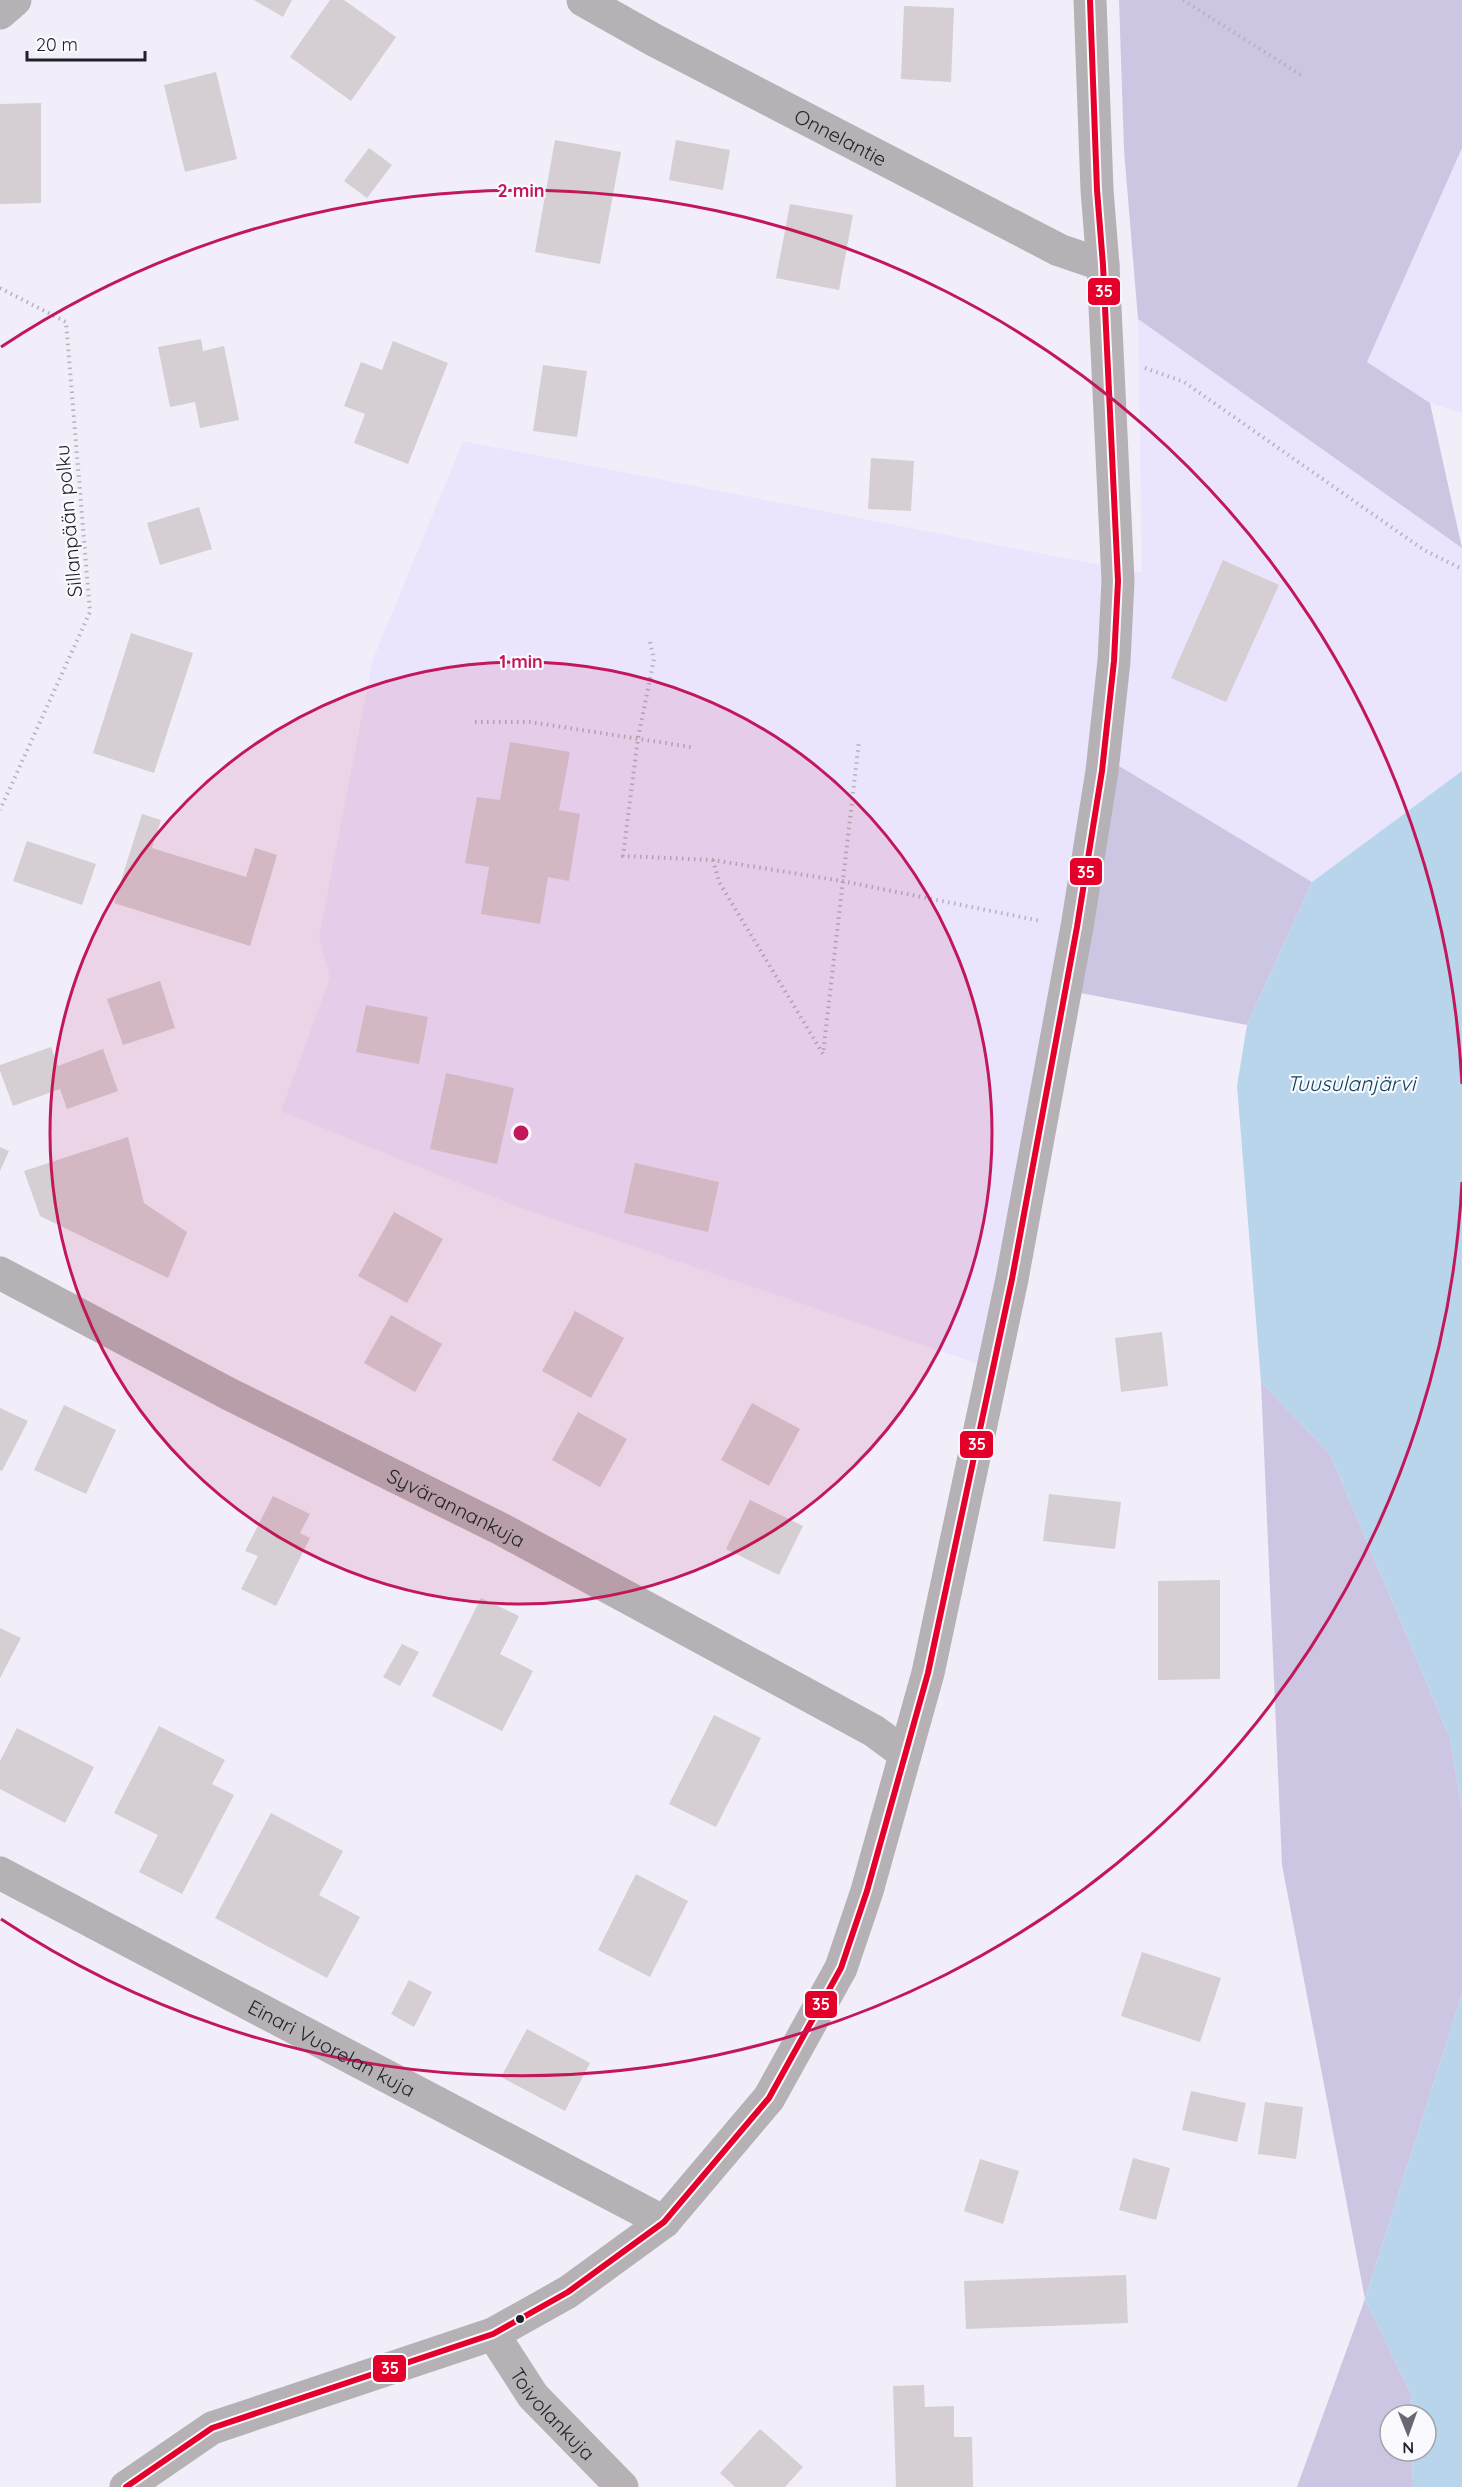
<svg xmlns="http://www.w3.org/2000/svg" width="1462" height="2487" font-family="Quicksand,sans-serif">
	<rect width="100%" height="100%" fill="#f1eefa"/>
	<path fill="#eae5fd" d="M 1462,148 L 1462,413 L 1430,403 L 1367,362 Z
		M 1138,319 L 1462,548 L 1462,771 L 1312,882 L 1112,761 L 993,1369 L 513,1205 L 281,1111 L 330,978 L 319,937 L 373,659 L 463,441 L 1142,573 Z"/>
	<path fill="#cdc6e2" d="M 1119,0 L 1462,0 L 1462,148 L 1367,362 L 1430,403 L 1462,548 L 1138,319 L 1124,150 Z
		M 1111,761 L 1312,882 L 1247,1025 L 1065,990 Z
		M 1261,1382 L 1330,1454 L 1450,1738 L 1462,1810 L 1462,1994 L 1365,2299 L 1411,2394 L 1412,2415 L 1390,2415 L 1390,2451 L 1412,2451 L 1413,2487 L 1297,2487 L 1365,2299 L 1282,1865 Z"/>
	<path fill="#b8d5eb" d="M 1462,771 L 1462,1810 L 1450,1738 L 1330,1454 L 1261,1382 L 1237,1086 L 1247,1025 L 1312,882 Z
		M 1462,1994 L 1462,2487 L 1413,2487 L 1412,2451 L 1426,2451 L 1426,2415 L 1412,2415 L 1411,2394 L 1365,2299 Z"/>
	<path fill="#d5ced2" d="M 254,0 L 292,0 L 283,17 Z
		M 330,0 L 344,0 L 396,37 L 351,101 L 290,57 Z
		M 904,6 L 954,8 L 951,82 L 901,79 Z
		M 216,72 L 237,159 L 185,172 L 164,85 Z
		M 41,103 L 41,203 L 0,204 L 0,104 Z
		M 555,140 L 621,152 L 600,264 L 535,252 Z
		M 676,140 L 730,150 L 723,190 L 669,180 Z
		M 369,148 L 392,165 L 367,198 L 344,181 Z
		M 790,204 L 853,215 L 839,290 L 776,278 Z
		M 201,339 L 203,351 L 224,346 L 239,420 L 200,428 L 195,402 L 170,407 L 158,347 Z
		M 393,341 L 448,363 L 408,464 L 354,443 L 365,414 L 344,406 L 361,362 L 382,370 Z
		M 543,365 L 587,371 L 577,437 L 533,431 Z
		M 871,458 L 914,461 L 911,511 L 868,509 Z
		M 199,507 L 212,549 L 160,565 L 147,523 Z
		M 1223,560 L 1279,585 L 1226,702 L 1171,678 Z
		M 131,633 L 193,653 L 154,773 L 93,753 Z
		M 510,742 L 570,752 L 559,810 L 580,814 L 569,881 L 548,877 L 540,924 L 481,914 L 489,867 L 465,863 L 477,797 L 500,800 Z
		M 142,814 L 161,820 L 152,848 L 246,877 L 255,848 L 277,855 L 250,946 L 114,903 Z
		M 27,841 L 96,864 L 82,905 L 13,881 Z
		M 160,981 L 175,1028 L 123,1045 L 107,999 Z
		M 366,1005 L 428,1017 L 419,1064 L 356,1052 Z
		M 51,1047 L 58,1066 L 103,1049 L 118,1091 L 67,1109 L 60,1089 L 13,1106 L 0,1071 L 0,1065 Z
		M 446,1073 L 514,1088 L 497,1164 L 430,1149 Z
		M 128,1137 L 144,1203 L 187,1232 L 168,1278 L 40,1216 L 24,1171 Z
		M 0,1147 L 9,1151 L 0,1171 Z
		M 635,1163 L 719,1182 L 708,1232 L 624,1213 Z
		M 394,1212 L 443,1239 L 407,1303 L 358,1276 Z
		M 575,1311 L 624,1338 L 591,1398 L 542,1371 Z
		M 391,1315 L 442,1344 L 415,1392 L 364,1363 Z
		M 1162,1332 L 1168,1386 L 1121,1392 L 1115,1338 Z
		M 752,1403 L 800,1429 L 769,1486 L 721,1460 Z
		M 64,1405 L 116,1430 L 86,1494 L 34,1470 Z
		M 0,1408 L 28,1421 L 2,1471 L 0,1470 Z
		M 578,1412 L 627,1439 L 600,1487 L 552,1460 Z
		M 1049,1494 L 1121,1502 L 1115,1549 L 1043,1541 Z
		M 273,1496 L 310,1514 L 300,1533 L 310,1538 L 276,1606 L 241,1589 L 258,1556 L 245,1551 Z
		M 750,1500 L 803,1526 L 779,1575 L 726,1549 Z
		M 1220,1580 L 1220,1679 L 1158,1680 L 1158,1581 Z
		M 481,1598 L 519,1616 L 500,1654 L 533,1671 L 502,1731 L 432,1696 Z
		M 0,1628 L 21,1638 L 0,1678 Z
		M 402,1644 L 419,1652 L 400,1686 L 383,1677 Z
		M 714,1715 L 761,1738 L 716,1827 L 669,1804 Z
		M 159,1726 L 225,1760 L 212,1784 L 234,1795 L 182,1894 L 139,1872 L 158,1835 L 114,1813 Z
		M 17,1728 L 94,1767 L 65,1823 L 0,1789 L 0,1761 Z
		M 271,1813 L 343,1851 L 319,1895 L 360,1917 L 327,1978 L 215,1918 Z
		M 636,1874 L 688,1901 L 650,1977 L 598,1950 Z
		M 1142,1952 L 1221,1978 L 1200,2042 L 1121,2016 Z
		M 409,1980 L 432,1992 L 414,2027 L 391,2014 Z
		M 527,2029 L 590,2063 L 565,2111 L 501,2077 Z
		M 1191,2091 L 1246,2103 L 1237,2142 L 1182,2130 Z
		M 1265,2102 L 1303,2107 L 1296,2159 L 1258,2154 Z
		M 1133,2158 L 1170,2168 L 1156,2220 L 1119,2210 Z
		M 980,2159 L 1019,2171 L 1003,2224 L 964,2211 Z
		M 1126,2275 L 1128,2323 L 966,2329 L 964,2281 Z
		M 924,2385 L 925,2407 L 954,2406 L 954,2437 L 972,2437 L 973,2487 L 896,2487 L 893,2386 Z
		M 760,2429 L 803,2467 L 785,2487 L 735,2487 L 720,2473 Z"/>
	<g fill="none" stroke-linecap="round" stroke-linejoin="round">
		<path stroke="#b6b2b9" stroke-width="4" stroke-dasharray="1.5 4.5" stroke-linecap="butt" d="M 1183,0 L 1304,77
			M 0,288 L 66,322 L 90,612 L 0,810
			M 1145,368 L 1184,382 L 1424,550 L 1462,569
			M 650,642 L 654,659 L 638,738 L 623,856 L 713,860 L 842,881 L 1041,921
			M 475,722 L 530,722 L 691,747
			M 713,860 L 719,882 L 823,1054 L 859,741"/>
		<g stroke="#b5b1b4" stroke-width="33">
			<path id="s1" d="M 583,0 L 654,40 L 1059,250 L 1103,265"/>
			<path d="M 0,13 L 15,0"/>
			<path id="s2" d="M 0,1273 L 229,1394 L 501,1529 L 874,1731 L 905,1754"/>
			<path id="s3" d="M 0,1873 L 664,2222"/>
			<path id="s4" d="M 493,2334 L 533,2396 L 622,2487"/>
			<path d="M 126,2487 L 212,2428 L 493,2334 L 568,2292 L 664,2222 L 769,2098 L 841,1968 L 867,1891 L 928,1673 L 1012,1279 L 1077,927 L 1102,771 L 1114,661 L 1118,581 L 1103,265 L 1097,190 L 1090,0"/>
		</g>
		<defs>
			<path id="bus-1" d="M 126,2487 L 212,2428 L 493,2334 L 568,2292 L 664,2222 L 769,2098 L 841,1968 L 867,1891 L 928,1673 L 1012,1279 L 1077,927 L 1102,771 L 1114,661 L 1118,581 L 1103,265 L 1097,190 L 1090,0"/>
		</defs>
		<use href="#bus-1" stroke="#faf9fe" stroke-width="10"/>
		<use href="#bus-1" stroke="#e4002b" stroke-width="6"/>
	</g>
	<circle cx="521" cy="1133" r="471" fill="#c2185b" fill-opacity=".12"/>
	<g fill="none" stroke="#c2185b" stroke-width="3">
		<circle cx="521" cy="1133" r="471"/>
		<path d="M1462 1182A942 942 0 0 1 1 1919M1 347A942 942 0 0 1 1462 1084"/>
	</g>
	<circle fill="#211f29" stroke="#faf9fe" stroke-width="2" cx="520" cy="2319" r="5"/>
	<g text-anchor="middle" dominant-baseline="central" stroke-width="4.5" stroke-linejoin="round" paint-order="stroke">
		<g font-size="20" fill="#211f29" stroke="#faf9fe">
			<text stroke="none"><textPath href="#s1" startOffset="292">Onnelantie</textPath></text>
			<text transform="translate(68 521) rotate(-95)">Sillanpään polku</text>
			<text stroke="none"><textPath href="#s2" startOffset="513">Syvärannankuja</textPath></text>
			<text stroke="none"><textPath href="#s3" startOffset="375">Einari Vuorelan kuja</textPath></text>
			<text stroke="none"><textPath href="#s4" startOffset="100">Toivolankuja</textPath></text>
		</g>
		<g font-size="21" font-style="italic" fill="#0d445e" stroke="#faf9fe">
			<text x="1351" y="1083">Tuusulanjärvi</text>
		</g>
	</g>
	<circle cx="521" cy="1133" r="9" fill="#c2185b" stroke="#faf9fe" stroke-width="3"/>
	<g font-size="18" text-anchor="middle" font-weight="bold" fill="#c2185b" stroke="#faf9fe" stroke-width="4.5" stroke-linejoin="round" paint-order="stroke">
		<text x="521" y="197">2 min</text>
		<text x="521" y="668">1 min</text>
	</g>
	<g stroke="#faf9fe" stroke-width="2">
		<rect x="1087" y="277" width="34" height="29" rx="6" fill="#e4002b"/>
		<rect x="1069" y="857" width="34" height="29" rx="6" fill="#e4002b"/>
		<rect x="959" y="1430" width="35" height="29" rx="6" fill="#e4002b"/>
		<rect x="804" y="1990" width="34" height="29" rx="6" fill="#e4002b"/>
		<rect x="372" y="2354" width="35" height="29" rx="6" fill="#e4002b"/>
	</g>
	<g font-size="16" text-anchor="middle" font-weight="bold" fill="#fff">
		<text x="1104" y="297">35</text>
		<text x="1086" y="878">35</text>
		<text x="977" y="1450">35</text>
		<text x="821" y="2010">35</text>
		<text x="390" y="2374">35</text>
	</g>
	<g transform="translate(1408 2433) rotate(179)"><circle r="28" fill="#faf9fe" stroke="#a3a2a9" stroke-width="1.5"/>
	<path d="M0-4.5L10 22L0 15L-10 22Z" fill="#6a6772"/>
	<text y="-9" font-size="16" font-weight="bold" text-anchor="middle" fill="#211f29">N</text>
	</g>
	<path d="M27 51v9h118v-9" fill="none" stroke="#211f29" stroke-width="3"/>
	<text x="36" y="51" font-size="18" fill="#211f29" stroke="#faf9fe" stroke-width="4.5" paint-order="stroke">20 m</text>
</svg>
